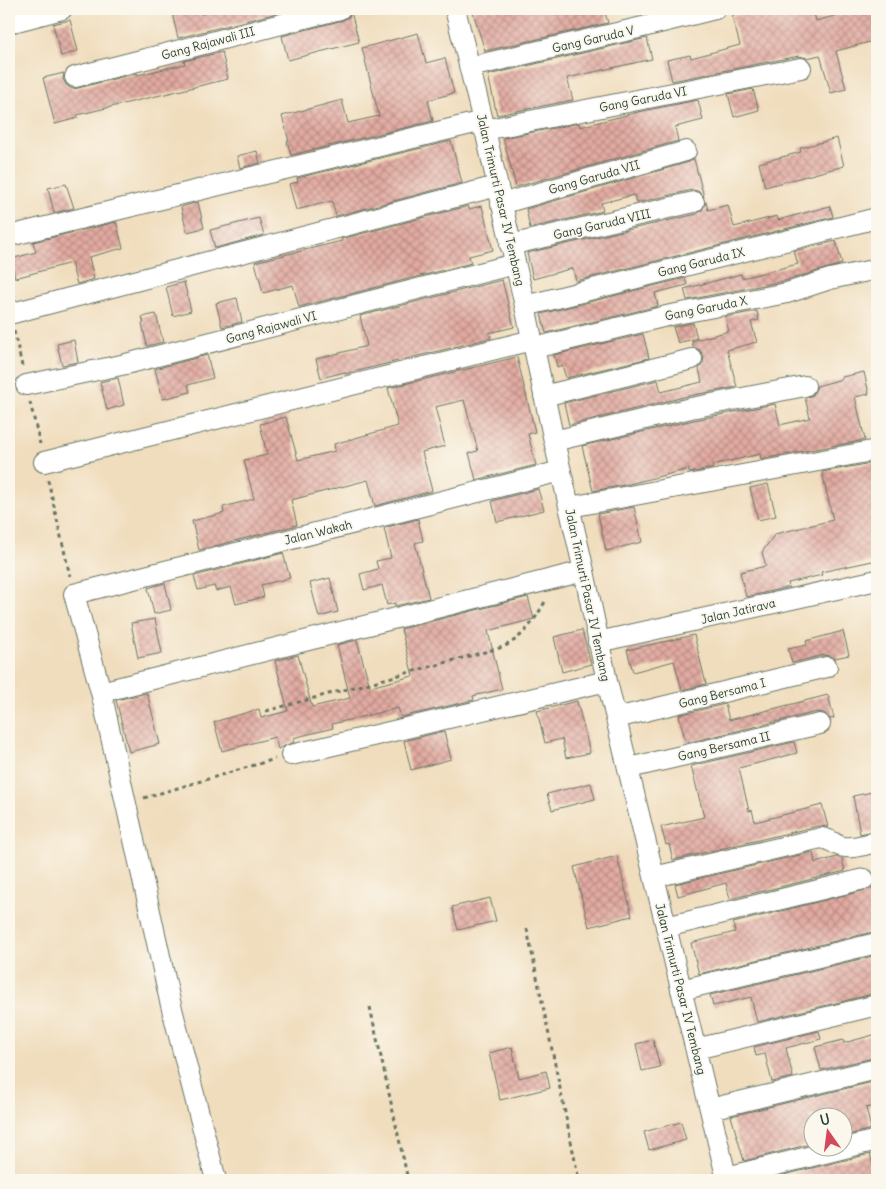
<svg xmlns="http://www.w3.org/2000/svg" width="886" height="1189" font-family="Delius,sans-serif">
	<defs>
		<pattern id="building-cross-hatch" width="8" height="8" patternUnits="userSpaceOnUse" patternTransform="scale(1.25)"><rect width="8" height="8" fill="#e2aaa1"/><path d="M0 0l8 8M0 8l8-8" fill="none" stroke="#b78c84"/></pattern>
	</defs>
	<rect width="100%" height="100%" fill="#fbf7ec"/>
	<filter id="ink" filterUnits="userSpaceOnUse"><feTurbulence type="fractalNoise" baseFrequency=".02" numOctaves="2"/><feDisplacementMap in="SourceGraphic" scale="10" xChannelSelector="R" yChannelSelector="G"/><feConvolveMatrix kernelMatrix="1 2 1 2 8 2 1 2 1" color-interpolation-filters="sRGB"/></filter>
	<filter id="wash" filterUnits="userSpaceOnUse"><feTurbulence type="fractalNoise" baseFrequency=".0096" numOctaves="4" result="noise"/><feDisplacementMap in="SourceGraphic" scale="20" xChannelSelector="R" yChannelSelector="G"/><feGaussianBlur stdDeviation="1.12" result="paint"/><feColorMatrix in="noise" values="0 0 0 0 0 0 0 0 0 0 0 0 0 0 0 0 0 1.4 0 .05"/><feComposite in="paint" operator="in"/></filter>
	<g filter="url(#wash)">
		<rect width="100%" height="100%" fill="#f0ddbd"/>
		<g id="blocks">
			<path fill="url(#building-cross-hatch)" d="M 171,9 L 199,9 L 201,14 L 220,9 L 293,9 L 178,38 Z
				M 472,9 L 604,9 L 608,23 L 485,51 Z
				M 759,9 L 813,9 L 816,21 L 845,13 L 845,15 L 868,9 L 877,9 L 877,40 L 836,51 L 846,89 L 831,93 L 820,55 L 807,58 L 799,56 L 672,81 L 667,60 L 690,55 L 691,58 L 740,45 L 732,16 Z
				M 351,12 L 359,42 L 288,60 L 282,36 L 343,20 L 349,17 Z
				M 70,20 L 78,51 L 61,56 L 53,24 Z
				M 418,33 L 426,63 L 445,58 L 454,93 L 428,100 L 433,121 L 291,155 L 287,141 L 289,141 L 282,116 L 342,100 L 348,123 L 379,116 L 362,48 Z
				M 647,38 L 652,59 L 567,78 L 573,100 L 497,115 L 488,75 Z
				M 222,52 L 228,79 L 77,115 L 78,118 L 55,124 L 43,78 L 64,73 L 63,79 L 66,85 L 72,89 L 78,88 L 137,73 L 138,75 L 185,64 L 184,61 Z
				M 753,89 L 759,110 L 734,117 L 728,94 Z
				M 698,100 L 703,120 L 675,127 L 678,141 L 516,187 L 503,138 L 579,123 L 580,127 L 638,112 Z
				M 837,138 L 844,166 L 765,187 L 759,163 L 801,152 L 800,148 Z
				M 451,141 L 462,183 L 336,216 L 332,201 L 296,210 L 289,184 L 298,182 L 297,178 Z
				M 257,151 L 260,163 L 240,168 L 237,156 Z
				M 694,159 L 704,197 L 698,191 L 692,190 L 636,203 L 634,195 L 601,203 L 603,211 L 530,228 L 526,209 L 689,162 Z
				M 66,184 L 74,208 L 54,213 L 48,188 Z
				M 198,202 L 204,228 L 187,232 L 181,207 Z
				M 706,202 L 708,210 L 728,205 L 734,227 L 777,216 L 778,220 L 830,206 L 833,217 L 576,281 L 573,268 L 533,279 L 527,253 L 697,214 L 702,210 Z
				M 468,206 L 469,209 L 482,206 L 493,250 L 469,256 L 471,263 L 299,307 L 293,285 L 263,293 L 255,262 L 342,241 L 341,239 Z
				M 259,218 L 264,235 L 215,248 L 210,230 Z
				M 116,222 L 123,248 L 89,257 L 94,279 L 77,284 L 71,263 L 15,278 L 11,259 L 36,252 L 33,242 Z
				M 836,241 L 842,264 L 784,281 L 687,300 L 684,289 L 741,274 L 742,278 L 798,264 L 794,251 Z
				M 685,278 L 687,285 L 655,293 L 658,306 L 546,333 L 541,314 Z
				M 502,280 L 514,327 L 489,333 L 491,338 L 345,374 L 345,372 L 321,378 L 316,359 L 367,346 L 360,316 Z
				M 184,282 L 191,311 L 173,316 L 166,287 Z
				M 237,298 L 242,322 L 222,327 L 216,303 Z
				M 757,311 L 759,320 L 751,322 L 757,342 L 727,350 L 737,387 L 688,396 L 569,425 L 564,403 L 658,380 L 661,392 L 702,382 L 699,369 L 703,363 L 704,357 L 700,350 L 693,347 L 692,341 L 729,331 L 725,317 Z
				M 156,314 L 163,342 L 147,346 L 142,323 L 144,323 L 142,317 Z
				M 693,323 L 697,338 L 678,343 L 673,327 Z
				M 643,334 L 649,358 L 566,378 L 562,365 L 557,367 L 554,355 Z
				M 74,340 L 78,362 L 62,365 L 57,344 Z
				M 207,355 L 213,378 L 188,385 L 190,392 L 163,399 L 155,369 Z
				M 517,357 L 535,432 L 528,434 L 536,465 L 476,480 L 469,453 L 478,451 L 464,400 L 435,407 L 445,446 L 422,452 L 432,491 L 375,506 L 368,480 L 291,500 L 297,525 L 199,550 L 192,521 L 224,513 L 223,507 L 254,499 L 244,460 L 267,455 L 260,424 L 286,417 L 298,460 L 335,451 L 334,444 L 398,426 L 388,388 Z
				M 864,372 L 869,394 L 855,397 L 865,440 L 761,459 L 760,454 L 712,465 L 713,468 L 689,473 L 689,469 L 629,484 L 593,491 L 582,446 L 694,420 L 775,404 L 780,425 L 810,418 L 805,398 L 813,395 L 817,386 L 842,379 L 842,377 Z
				M 118,378 L 124,405 L 107,410 L 100,382 Z
				M 877,462 L 877,560 L 821,572 L 822,575 L 788,583 L 789,587 L 746,597 L 740,572 L 766,566 L 762,552 L 775,534 L 833,520 L 822,472 Z
				M 768,484 L 776,516 L 758,520 L 750,488 Z
				M 538,489 L 544,510 L 497,522 L 492,501 Z
				M 634,507 L 642,542 L 606,551 L 598,514 Z
				M 418,519 L 423,541 L 415,543 L 429,598 L 395,606 L 395,603 L 387,605 L 382,585 L 364,590 L 360,574 L 378,569 L 376,561 L 391,558 L 384,528 Z
				M 283,553 L 290,578 L 261,585 L 264,597 L 236,604 L 231,587 L 216,591 L 214,586 L 198,590 L 194,576 Z
				M 330,578 L 338,612 L 319,617 L 310,583 Z
				M 165,583 L 171,610 L 154,614 L 148,588 Z
				M 528,597 L 534,619 L 488,631 L 502,689 L 473,696 L 474,700 L 401,717 L 398,708 L 332,724 L 333,728 L 293,738 L 294,742 L 278,749 L 275,737 L 222,751 L 214,722 L 259,709 L 261,718 L 288,711 L 275,661 L 298,655 L 312,707 L 350,698 L 337,645 L 357,640 L 370,687 L 413,676 L 401,629 Z
				M 155,619 L 162,653 L 138,658 L 131,623 Z
				M 582,630 L 591,664 L 562,672 L 554,637 Z
				M 843,631 L 849,655 L 835,658 L 830,656 L 824,655 L 792,663 L 788,649 L 807,645 L 806,641 Z
				M 694,635 L 706,684 L 682,690 L 674,661 L 633,672 L 627,650 Z
				M 147,693 L 160,744 L 129,752 L 116,700 Z
				M 828,695 L 834,718 L 830,719 L 824,713 L 817,712 L 686,743 L 679,715 L 725,704 L 729,720 Z
				M 577,701 L 590,753 L 566,758 L 562,739 L 545,743 L 537,711 Z
				M 444,731 L 451,759 L 411,770 L 404,741 Z
				M 794,742 L 797,753 L 739,768 L 749,811 L 752,810 L 755,822 L 822,805 L 828,827 L 818,826 L 673,860 L 669,844 L 666,845 L 661,827 L 704,817 L 691,766 Z
				M 591,783 L 595,799 L 552,810 L 547,794 Z
				M 877,791 L 877,830 L 860,834 L 853,796 Z
				M 813,852 L 815,863 L 837,857 L 842,859 L 845,871 L 730,899 L 726,883 L 678,896 L 675,884 Z
				M 617,856 L 632,916 L 589,927 L 574,867 Z
				M 877,887 L 877,931 L 699,974 L 691,943 L 735,932 L 733,923 Z
				M 490,898 L 496,921 L 458,930 L 452,907 Z
				M 877,955 L 877,993 L 757,1022 L 751,997 L 713,1006 L 710,995 Z
				M 819,1031 L 821,1039 L 786,1048 L 793,1077 L 772,1082 L 765,1054 L 756,1056 L 754,1047 Z
				M 877,1034 L 877,1057 L 821,1070 L 815,1047 L 843,1040 L 844,1043 Z
				M 653,1040 L 660,1067 L 642,1071 L 636,1044 Z
				M 512,1047 L 519,1078 L 546,1071 L 550,1088 L 500,1100 L 489,1053 Z
				M 877,1081 L 877,1105 L 866,1108 L 871,1129 L 844,1136 L 844,1116 L 809,1116 L 814,1133 L 814,1143 L 744,1161 L 731,1116 Z
				M 681,1122 L 686,1140 L 649,1150 L 644,1132 Z
				M 870,1154 L 877,1180 L 763,1180 Z"/>
		</g>
	</g>
	<g filter="url(#ink)">
		<use href="#blocks" fill-opacity="0" stroke="#687564" stroke-width="1"/>
		<g fill="none" stroke-linecap="round" stroke-linejoin="round">
			<defs>
				<path id="minor" d="M 455,9 L 483,121 L 525,306 L 554,441 L 584,571 L 607,681 L 727,1180
					M 9,23 L 62,9
					M 470,67 L 647,26 L 715,9
					M 75,77 L 340,9
					M 484,130 L 801,68
					M 501,204 L 686,151
					M 9,236 L 483,121
					M 510,245 L 694,202
					M 525,306 L 877,218
					M 9,314 L 497,186
					M 534,348 L 671,315 L 787,293 L 830,279 L 877,269
					M 26,385 L 126,364 L 515,264
					M 544,396 L 692,359
					M 554,441 L 691,408 L 805,386
					M 44,462 L 532,340
					M 570,507 L 877,450
					M 598,642 L 877,580
					M 101,692 L 584,571
					M 616,718 L 827,667
					M 291,755 L 607,681
					M 629,768 L 820,724
					M 654,877 L 821,838 C 831,839 832,843 840,846 C 851,850 866,844 877,842
					M 666,927 L 864,879
					M 681,990 L 877,943
					M 696,1049 L 877,1005
					M 710,1109 L 877,1069
					M 727,1177 L 877,1140
					M 216,1180 L 170,1001 L 101,692 L 74,594 L 561,471"/>
			</defs>
			<use href="#minor" stroke="#687564" stroke-width="22"/>
			<path stroke="#687564" stroke-width="3" stroke-dasharray="4 4" stroke-linecap="butt" d="M 14,331 L 22,366
				M 30,402 L 40,444
				M 48,480 L 70,576
				M 266,711 L 503,647 C 525,636 534,621 546,600
				M 144,798 L 275,759
				M 527,929 L 579,1180
				M 370,1007 L 408,1180"/>
			<use href="#minor" stroke="#fff" stroke-width="20"/>
		</g>
	</g>
	<g text-anchor="middle" dominant-baseline="central" stroke-width="4" stroke-linejoin="round" paint-order="stroke">
		<g font-size="12" fill="#1f3d34" stroke="#fbf7ec">
			<text transform="translate(593 39) rotate(-13)">Gang Garuda V</text>
			<text transform="translate(208 43) rotate(-15)">Gang Rajawali III</text>
			<text transform="translate(643 99) rotate(-11)">Gang Garuda VI</text>
			<text transform="translate(594 177) rotate(-16)">Gang Garuda VII</text>
			<text transform="translate(501 200) rotate(77)">Jalan Trimurti Pasar IV Tembang</text>
			<text transform="translate(602 224) rotate(-13)">Gang Garuda VIII</text>
			<text transform="translate(701 262) rotate(-14)">Gang Garuda IX</text>
			<text transform="translate(706 308) rotate(-11)">Gang Garuda X</text>
			<text transform="translate(271 327) rotate(-15)">Gang Rajawali VI</text>
			<text transform="translate(318 532) rotate(-14)">Jalan Wakah</text>
			<text transform="translate(588 595) rotate(78)">Jalan Trimurti Pasar IV Tembang</text>
			<text transform="translate(738 611) rotate(-13)">Jalan Jatirava</text>
			<text transform="translate(722 693) rotate(-14)">Gang Bersama I</text>
			<text transform="translate(724 746) rotate(-13)">Gang Bersama II</text>
			<text transform="translate(681 989) rotate(76)">Jalan Trimurti Pasar IV Tembang</text>
		</g>
	</g>
	<rect width="886" height="1189" fill="none" stroke="#fbf7ec" stroke-width="30"/>
	<g transform="translate(828 1132) rotate(346)"><circle r="24" fill="#fbf7ec" stroke="#a3ada2"/>
	<path d="M0-4L9 19L0 12L-9 19Z" fill="#d1495b"/>
	<text y="-8" font-size="14" font-weight="bold" text-anchor="middle" fill="#1f3d34">U</text>
	</g>
</svg>
